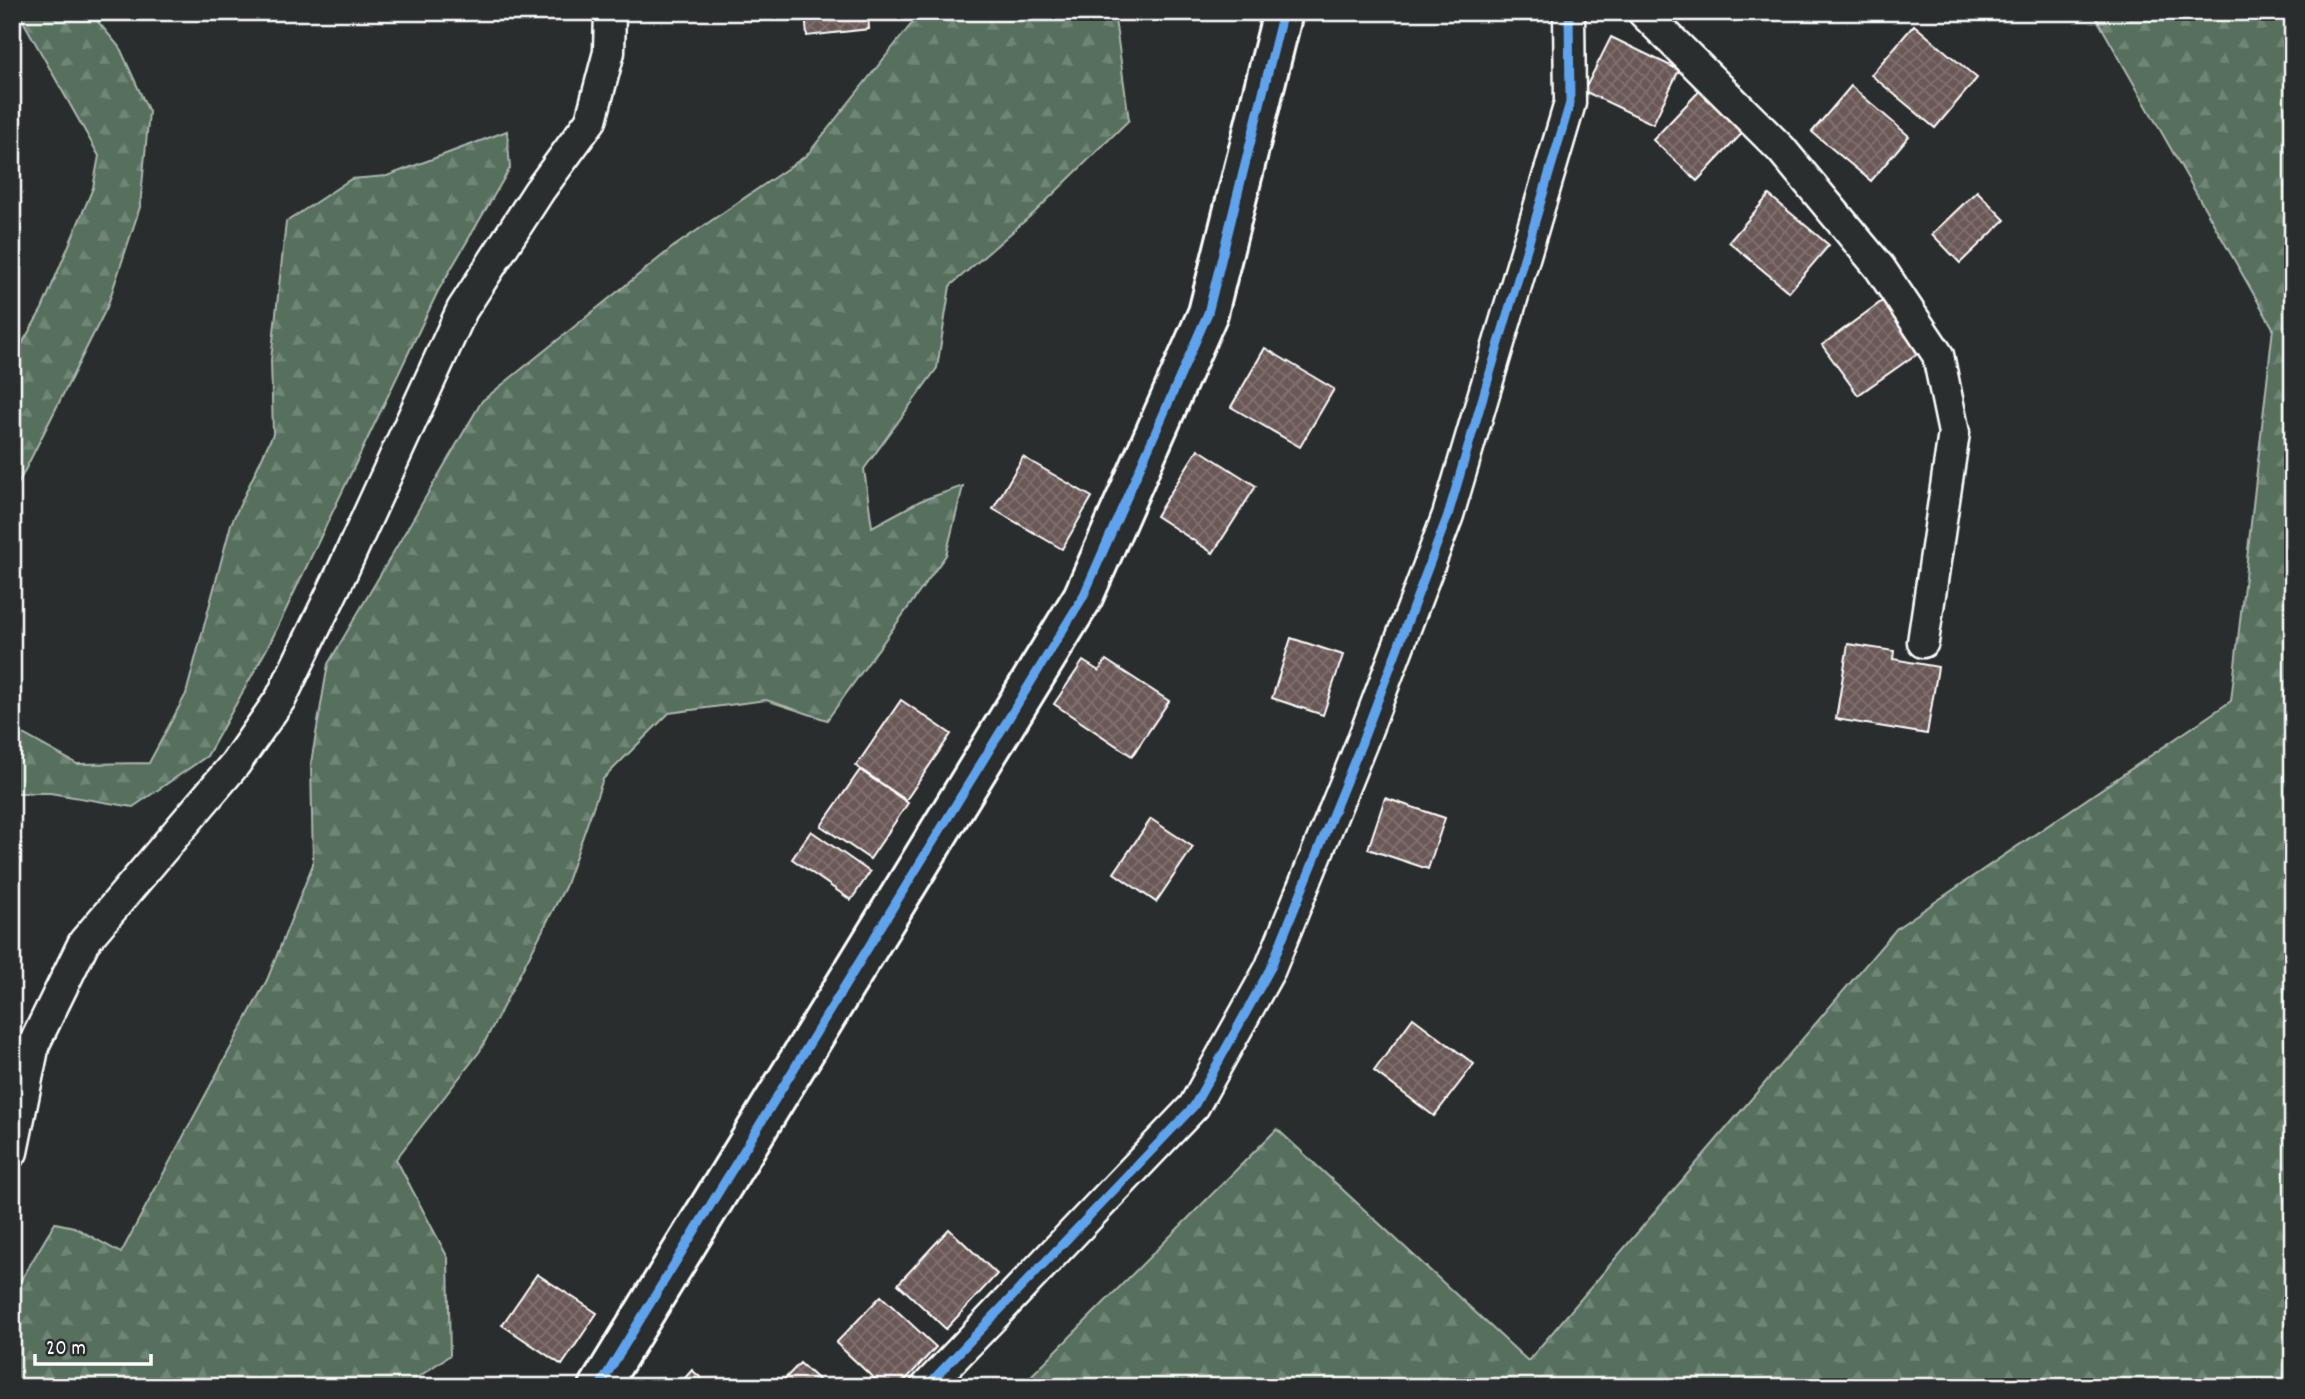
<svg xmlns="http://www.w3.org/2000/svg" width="2305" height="1399" font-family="Dekko,sans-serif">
	<defs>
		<pattern id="forest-firs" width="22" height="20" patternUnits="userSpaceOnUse" patternTransform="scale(1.75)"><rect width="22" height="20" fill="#566f5d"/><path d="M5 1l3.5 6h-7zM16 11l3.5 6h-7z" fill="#6f8575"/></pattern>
		<pattern id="building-cross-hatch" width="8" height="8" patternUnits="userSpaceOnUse" patternTransform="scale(1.75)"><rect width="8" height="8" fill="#6a5857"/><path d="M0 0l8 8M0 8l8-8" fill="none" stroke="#807170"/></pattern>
	</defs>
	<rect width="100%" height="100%" fill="#2a2d2e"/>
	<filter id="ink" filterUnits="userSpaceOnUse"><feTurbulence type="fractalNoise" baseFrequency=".0143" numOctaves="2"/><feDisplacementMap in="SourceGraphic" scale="14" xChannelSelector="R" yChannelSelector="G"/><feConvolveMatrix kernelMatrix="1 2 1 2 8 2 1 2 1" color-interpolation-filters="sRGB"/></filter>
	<g filter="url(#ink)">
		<path fill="url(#forest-firs)" stroke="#aab7ae" stroke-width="2" d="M 18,12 L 90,12 L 120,48 L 149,112 L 140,207 L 107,307 L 12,496 L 12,361 L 42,309 L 93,188 L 99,156 Z
			M 921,12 L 1114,12 L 1129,120 L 1035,212 L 950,286 L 937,368 L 864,469 L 872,527 L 920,501 L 963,486 L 946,555 L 827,720 L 766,700 L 669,713 L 603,779 L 565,887 L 480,1051 L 396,1159 L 448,1258 L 450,1355 L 404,1387 L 12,1387 L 12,1295 L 55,1223 L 74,1227 L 121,1253 L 267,980 L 313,864 L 311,763 L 328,664 L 482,401 L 673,247 L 807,155 Z
			M 2093,12 L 2293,12 L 2293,1387 L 1020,1387 L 1277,1129 L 1528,1361 L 1897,928 L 2231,701 L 2273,328 Z
			M 507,131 L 510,168 L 438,291 L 270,643 L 207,756 L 133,807 L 50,793 L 12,793 L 12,728 L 77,764 L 149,763 L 186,694 L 231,524 L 273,434 L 271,360 L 286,222 L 351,179 L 387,176 Z"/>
		<path fill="url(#building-cross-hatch)" stroke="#fff" stroke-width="2" d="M 805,12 L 868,12 L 869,29 L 807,36 Z
			M 1914,25 L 1977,78 L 1935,128 L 1871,75 Z
			M 1611,37 L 1679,70 L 1653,124 L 1584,91 Z
			M 1705,85 L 1749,126 L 1697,181 L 1653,140 Z
			M 1851,86 L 1909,136 L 1871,181 L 1812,132 Z
			M 1977,191 L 2005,220 L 1960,263 L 1932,234 Z
			M 1769,195 L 1829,245 L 1789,292 L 1729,242 Z
			M 1885,299 L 1922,350 L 1858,395 L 1822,345 Z
			M 1265,348 L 1334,389 L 1300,447 L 1231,407 Z
			M 1198,449 L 1256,486 L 1213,553 L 1156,516 Z
			M 1023,457 L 1092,497 L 1062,549 L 993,509 Z
			M 1291,638 L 1343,655 L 1323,715 L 1272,698 Z
			M 1848,644 L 1894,651 L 1893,659 L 1938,667 L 1927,734 L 1836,719 Z
			M 1106,660 L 1169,701 L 1132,756 L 1054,704 L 1083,661 L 1099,671 Z
			M 901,700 L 951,734 L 906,800 L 856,766 Z
			M 860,770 L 908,803 L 870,859 L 821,826 Z
			M 1385,798 L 1445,818 L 1428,869 L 1368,849 Z
			M 1151,819 L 1193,847 L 1156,902 L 1114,873 Z
			M 811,831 L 870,872 L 851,900 L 792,859 Z
			M 1413,1018 L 1474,1064 L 1434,1116 L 1374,1071 Z
			M 949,1229 L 997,1274 L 946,1329 L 898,1284 Z
			M 537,1274 L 597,1313 L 562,1365 L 502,1325 Z
			M 881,1296 L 936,1347 L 899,1387 L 883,1387 L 836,1343 Z
			M 800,1363 L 826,1387 L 777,1387 Z
			M 692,1370 L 711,1387 L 677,1387 Z"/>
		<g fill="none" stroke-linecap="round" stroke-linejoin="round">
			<defs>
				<path id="minor" d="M 1643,12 L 1781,149 L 1880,268 L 1938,355 L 1954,433 L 1923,642
					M 12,1152 L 34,1044 L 84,942 L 235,764 L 281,698 L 343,570 L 462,310 L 539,191 L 591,120 L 609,52 L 610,12
					M 926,1387 L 1194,1106 L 1270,969 L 1362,742 L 1448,515 L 1570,103 L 1569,12"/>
				<path id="tertiary" d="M 599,1387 L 1083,597 L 1208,313 L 1283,12"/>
			</defs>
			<use href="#minor" stroke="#fff" stroke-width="35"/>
			<use href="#tertiary" stroke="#fff" stroke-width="44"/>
			<use href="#minor" stroke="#2a2d2e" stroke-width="30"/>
			<use href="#tertiary" stroke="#2a2d2e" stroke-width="38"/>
			<defs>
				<path id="cycleway" d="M 599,1387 L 1083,597 L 1208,313 L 1283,12
					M 926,1387 L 1194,1106 L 1270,969 L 1362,742 L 1448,515 L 1570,103 L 1569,12"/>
			</defs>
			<use href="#cycleway" stroke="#2a2d2e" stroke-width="13"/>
			<use href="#cycleway" stroke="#60a3ed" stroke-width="9"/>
		</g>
	</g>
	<rect width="2305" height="1399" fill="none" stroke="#2a2d2e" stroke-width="42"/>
	<rect x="21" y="21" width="2263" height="1357" fill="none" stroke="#fff" stroke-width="2.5" filter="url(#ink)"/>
	<path d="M35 1354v10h116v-10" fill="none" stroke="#ffffff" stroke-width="3.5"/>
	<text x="46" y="1354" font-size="21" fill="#ffffff" stroke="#2a2d2e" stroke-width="5" paint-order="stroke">20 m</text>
</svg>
